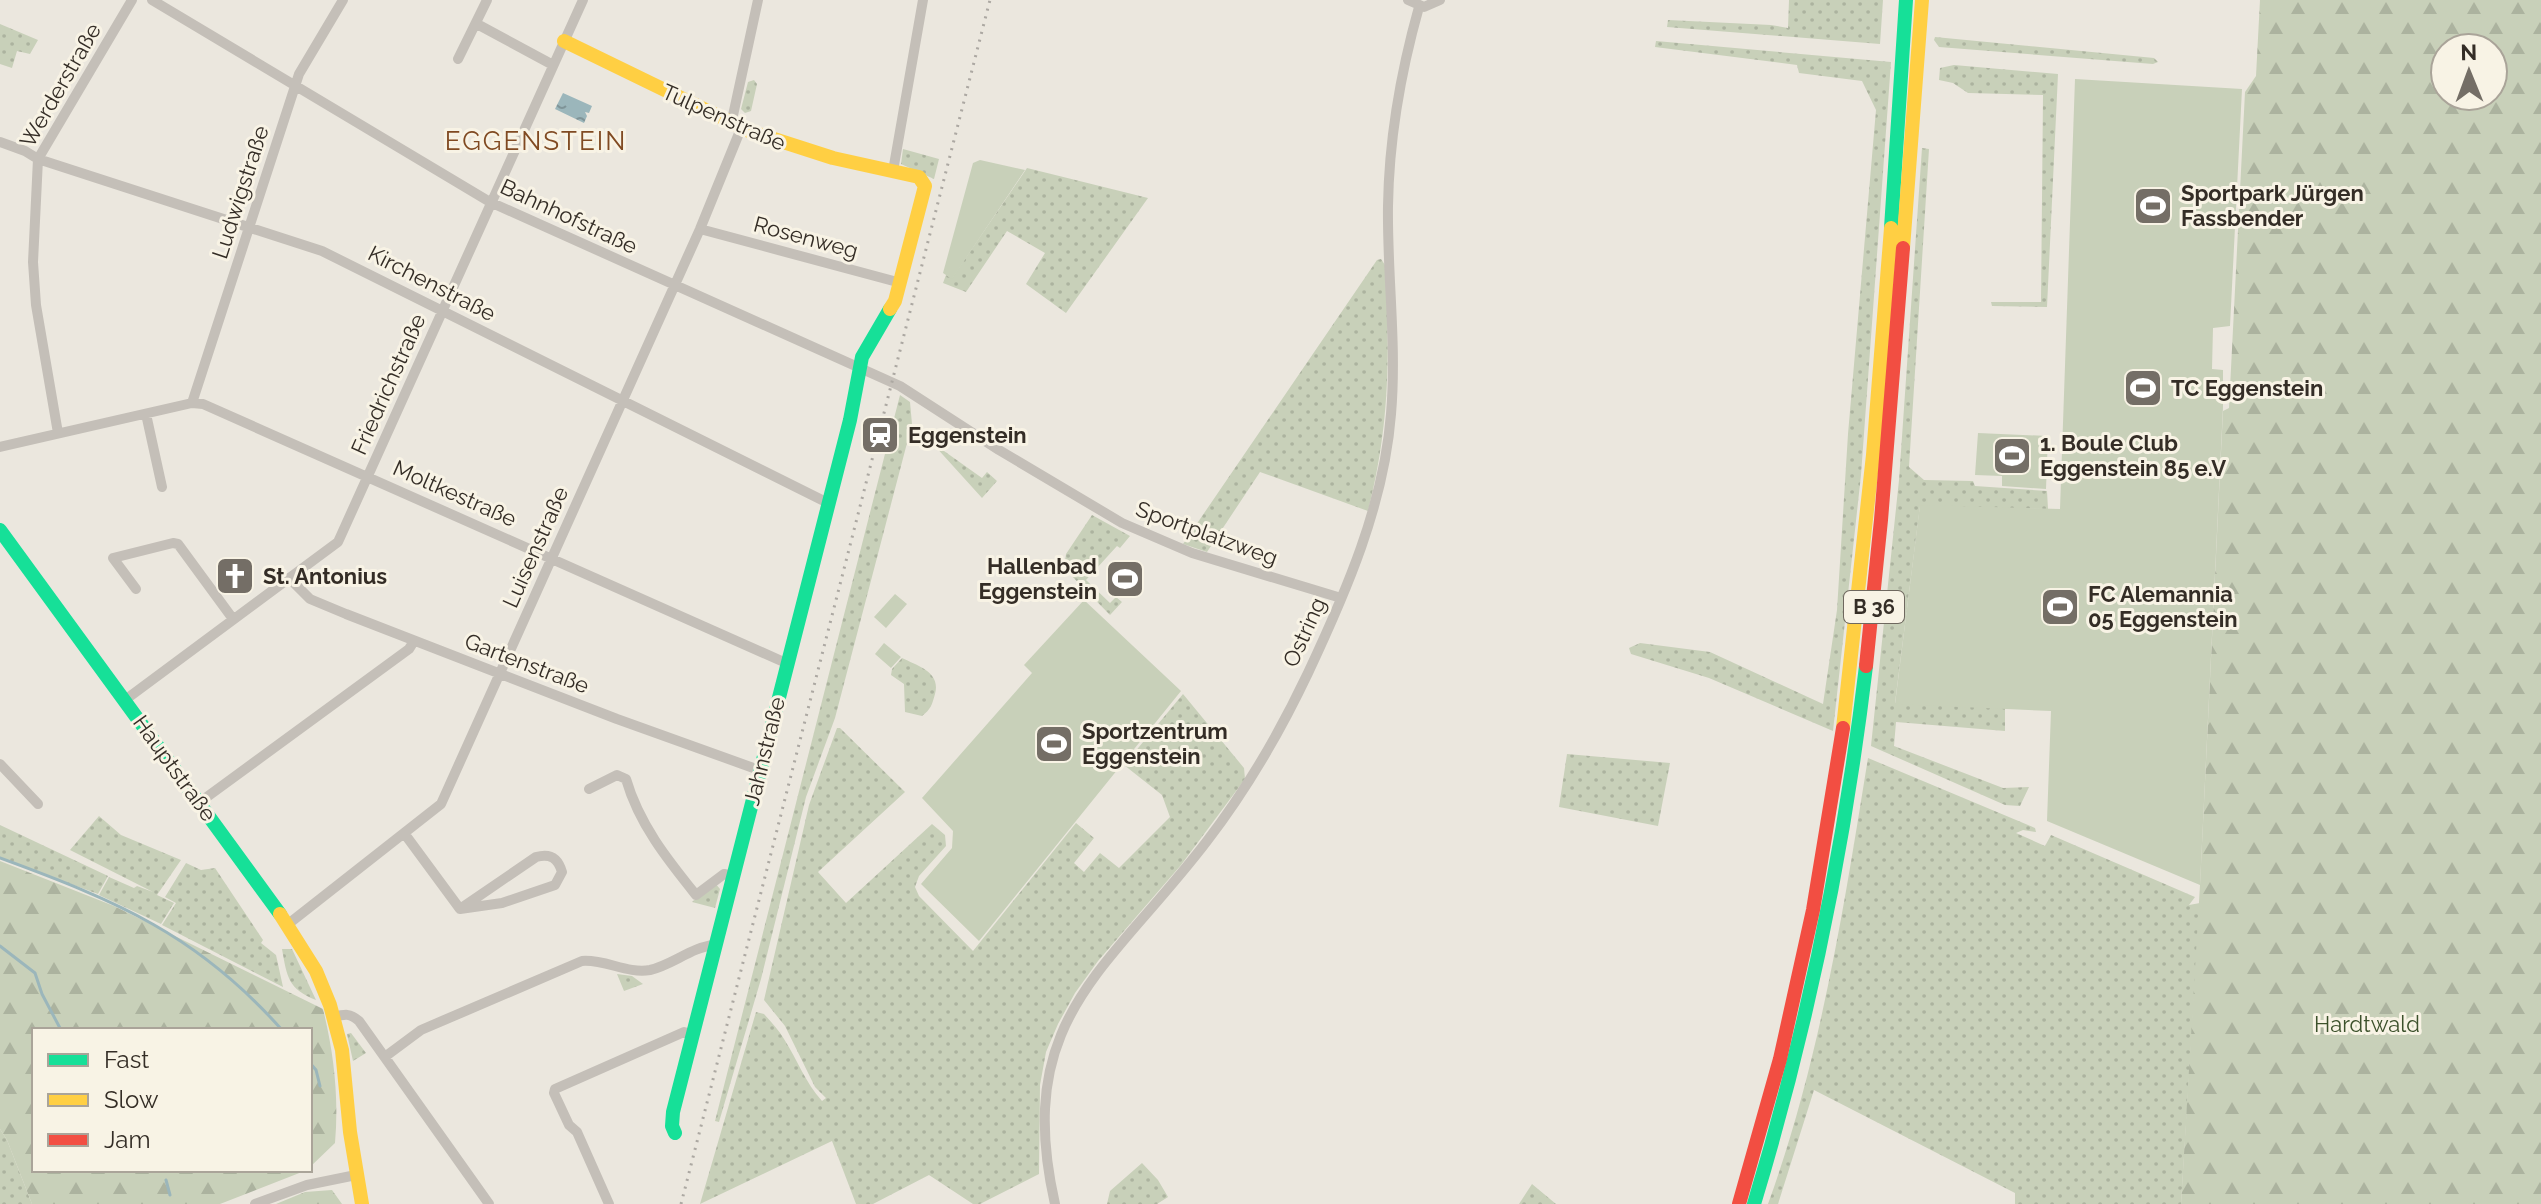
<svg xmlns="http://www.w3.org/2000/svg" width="2541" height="1204" font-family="Raleway,sans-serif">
	<defs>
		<pattern id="green-dots" width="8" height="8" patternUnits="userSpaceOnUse" patternTransform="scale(2)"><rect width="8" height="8" fill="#c8d0b9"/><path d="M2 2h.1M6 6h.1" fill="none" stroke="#acb39f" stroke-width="1.8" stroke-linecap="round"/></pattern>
		<pattern id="forest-firs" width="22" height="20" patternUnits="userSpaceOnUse" patternTransform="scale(2)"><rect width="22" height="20" fill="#c8d0b9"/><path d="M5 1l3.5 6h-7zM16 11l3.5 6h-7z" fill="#acb39f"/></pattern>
		<pattern id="water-ripples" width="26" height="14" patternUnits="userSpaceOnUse" patternTransform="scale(2)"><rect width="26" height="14" fill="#9bb6bb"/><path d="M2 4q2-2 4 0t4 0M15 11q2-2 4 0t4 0" fill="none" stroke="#7f9498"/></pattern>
	</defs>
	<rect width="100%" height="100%" fill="#ebe7de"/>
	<path fill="url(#green-dots)" d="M 1789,0 L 1883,0 L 1880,44 L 1667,27 L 1668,20 L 1771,25 L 1788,28 Z
		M 0,24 L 38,40 L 30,54 L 17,51 L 12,68 L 0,64 Z
		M 1935,37 L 2154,58 L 2158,62 L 2153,64 L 1939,47 L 1934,40 Z
		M 1656,41 L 1891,62 L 1861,475 L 1833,731 L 1709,678 L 1631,654 L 1629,648 L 1640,643 L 1710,652 L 1823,704 L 1837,610 L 1848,434 L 1876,110 L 1862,81 L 1799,73 L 1797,65 L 1655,47 Z
		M 1954,65 L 2058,74 L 2047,307 L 1992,306 L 1991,302 L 2041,302 L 2043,95 L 1968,93 L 1953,83 L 1939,80 L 1940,68 Z
		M 754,80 L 757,84 L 751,111 L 745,113 L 741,109 L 748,82 Z
		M 1922,148 L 1929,149 L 1909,467 L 1924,480 L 1973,481 L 1975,486 L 2047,491 L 2048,509 L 1920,506 L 1895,703 L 2005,708 L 2005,731 L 1896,722 L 1894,746 L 2003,788 L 2029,787 L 2020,806 L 2005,805 L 1871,746 L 1899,480 Z
		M 903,149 L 939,159 L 934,179 L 901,164 Z
		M 1027,168 L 1148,198 L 1066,313 L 1026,284 L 1045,253 L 1007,231 L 966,292 L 943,283 L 946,275 L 952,278 Z
		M 1381,259 L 1385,265 C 1390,355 1390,424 1368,511 L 1260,472 L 1207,552 L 1183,544 L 1377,260 Z
		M 900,395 L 910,402 L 912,424 L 835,718 L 806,797 L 761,979 L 719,1122 L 715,1121 Z
		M 935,438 L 941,440 L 937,446 L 982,478 L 987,472 L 997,481 L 982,498 L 934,445 Z
		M 1092,515 L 1130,536 L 1120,548 L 1117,546 L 1086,580 L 1110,603 L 1116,597 L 1122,602 L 1110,615 L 1064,568 L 1066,554 Z
		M 902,658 C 918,666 941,672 935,694 C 932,705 931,709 922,716 L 905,712 L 904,684 L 891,675 L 892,669 Z
		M 1183,694 L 1244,768 L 1245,779 L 1181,865 L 1098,961 L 1075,993 L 1058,1024 L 1046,1052 L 1040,1085 L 1039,1174 L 980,1204 L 973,1204 L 929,1175 L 873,1204 L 856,1204 L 832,1141 L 700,1204 L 756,1012 L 764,1014 C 771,1022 779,1030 784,1039 C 798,1061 805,1082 822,1101 L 826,1098 L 815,1087 L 785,1026 L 764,1000 L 809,805 L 837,728 L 840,728 L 905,792 L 818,872 L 846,903 L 932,824 L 945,835 L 946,846 L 919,876 L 915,887 L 919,896 L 973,951 L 1076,823 L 1094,838 L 1074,863 L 1084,872 L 1100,853 L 1119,868 L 1170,817 L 1162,795 L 1124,765 Z
		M 1567,754 L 1670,763 L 1658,826 L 1559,807 Z
		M 1868,758 L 2035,828 L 2036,832 L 2023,830 L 2016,833 L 2045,846 L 2051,835 L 2195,897 L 2189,905 L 2200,903 L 2181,1204 L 2015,1204 L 2015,1193 L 1814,1090 L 1778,1204 L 1768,1204 C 1820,1061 1844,907 1868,758 Z
		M 99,816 L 121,835 L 181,860 L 157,895 L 174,903 L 161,924 L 99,895 L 109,877 L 134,888 L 137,886 L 153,892 L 70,850 Z
		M 0,825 L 108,876 L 98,894 L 0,858 Z
		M 186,863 L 201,870 L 215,868 L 263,940 L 261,943 L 276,955 L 283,987 L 162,925 L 176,903 L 165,897 Z
		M 715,883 L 720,889 L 715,908 L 692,902 Z
		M 282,949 L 292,949 L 316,1000 C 288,989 287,977 282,949 Z
		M 617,974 L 632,976 L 643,984 L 624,991 Z
		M 351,1033 L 366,1053 L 353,1061 L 347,1034 Z
		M 0,1129 L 7,1140 L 32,1204 L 0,1204 Z
		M 1142,1163 L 1158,1180 L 1168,1197 L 1157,1204 L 1107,1204 L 1110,1191 Z
		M 1532,1184 L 1556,1204 L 1519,1204 Z"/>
	<path fill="url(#forest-firs)" fill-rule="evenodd" d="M 2260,0 L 2541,0 L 2541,1204 L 2181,1204 L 2200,885 L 2223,411 L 2229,408 L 2245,92 L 2256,76 ZM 2445,48 L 2493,48 L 2493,96 L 2445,96 Z
		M 0,861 L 114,906 L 323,1009 C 334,1054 339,1097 335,1143 L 310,1167 L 310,1030 L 34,1030 L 34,1170 L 307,1170 L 220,1204 L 32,1204 L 7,1140 L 0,1129 Z
		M 332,1190 L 342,1204 L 276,1204 L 305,1192 Z"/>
	<path fill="#c8d0b9" d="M 2075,79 L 2242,89 L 2230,326 L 2213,328 L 2212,369 L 2223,370 L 2223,407 L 2200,885 L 2047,821 L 2051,711 L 1895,704 L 1920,505 L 2060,509 Z
		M 980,160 L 1025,170 L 952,279 L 943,273 L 973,163 Z
		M 1978,433 L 2048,436 L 2046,489 L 2002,486 L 2002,476 L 1975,475 Z
		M 895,594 L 907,604 L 886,628 L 874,617 Z
		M 1084,600 L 1181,691 L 979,941 L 921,884 L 952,848 L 953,831 L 922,798 L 1032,673 L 1024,665 Z
		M 884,643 L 901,657 L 891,668 L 875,654 Z"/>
	<path fill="url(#water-ripples)" d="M 563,93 L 592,106 L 589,113 L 585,112 L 587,116 L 584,123 L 555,109 Z"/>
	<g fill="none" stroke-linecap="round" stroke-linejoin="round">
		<path stroke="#9bb6bb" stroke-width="3" d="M 0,858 C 117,901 198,935 282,1030
			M 0,946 L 35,973 L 42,994 L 61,1030
			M 310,1063 L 316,1070 L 320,1086
			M 166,1180 L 170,1195"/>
		<path stroke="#c4bfb8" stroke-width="10" d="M 152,0 L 490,202 L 900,386 L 999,450 L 1122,523 L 1192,553 L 1341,598
			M 1408,0 L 1424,7 L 1440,0
			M 477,24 L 553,65
			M 458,59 L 487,0
			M 732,120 L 758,0
			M 0,142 L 25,151 L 38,159 L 322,251 L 828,503
			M 893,171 L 923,0
			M 700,229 L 901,283
			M 192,403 L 299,74 L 343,0
			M 146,414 L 162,487
			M 58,433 L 36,305 L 33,262 L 38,159 L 132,0
			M 0,447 L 192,403 L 203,404 L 786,663
			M 289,578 L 310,599 L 346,614 L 617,719 L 759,770
			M 136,589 L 113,558 L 173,543 L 178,544 L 233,619
			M 125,700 L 338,542 L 583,0
			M 0,764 L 38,804
			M 589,789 L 617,775 L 626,779 C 639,824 667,859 696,895 L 724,874 L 733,876
			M 200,802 L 409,649 L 414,641
			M 404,833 L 460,909 L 502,903 L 555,885 L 562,872 C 558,858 550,853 536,857 L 460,909
			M 287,925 L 441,804 L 700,229 L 742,126
			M 334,1017 C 345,1014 350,1013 359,1021 L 489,1204
			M 386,1056 L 421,1030 L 582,961 C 605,959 627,974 650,970 C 672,965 692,947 714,945
			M 255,1204 L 307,1185 L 356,1175
			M 609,1204 L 577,1132 L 569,1125 L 554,1093 L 555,1089 L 684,1032 L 692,1034
			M 1055,1204 C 1013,1018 1107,972 1207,841 C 1247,789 1280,732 1308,673 C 1346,592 1384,505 1391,414 C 1397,344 1387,276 1388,206 C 1389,139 1401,71 1419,7"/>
		<path stroke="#16e098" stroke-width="14" d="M 1891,228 L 1906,0
			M 0,530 L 280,914
			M 675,1133 L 672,1126 L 673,1112 L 850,420 L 862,357 L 890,309
			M 1754,1204 C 1808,1026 1844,851 1866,666"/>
		<path stroke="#ffcf43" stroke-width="14" d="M 564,41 L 749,131 L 833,158 L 919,177 L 925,186 L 895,301 L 890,309
			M 1903,248 L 1922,0
			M 1843,728 L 1873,455 L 1891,228
			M 280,914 L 316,971 L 330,1005 L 342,1050 L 350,1132 L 362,1204"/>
		<path stroke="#f24e42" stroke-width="14" d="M 1866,666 L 1881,520 L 1903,248
			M 1739,1204 L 1780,1059 L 1813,910 L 1843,728"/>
		<path stroke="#aca8a2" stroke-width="3" stroke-dasharray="2 6" stroke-linecap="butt" d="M 681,1204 L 990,0"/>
	</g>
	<defs>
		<symbol id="stadium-square" viewBox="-11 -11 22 22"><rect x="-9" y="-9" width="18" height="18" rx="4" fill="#746e66" stroke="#f8f3e5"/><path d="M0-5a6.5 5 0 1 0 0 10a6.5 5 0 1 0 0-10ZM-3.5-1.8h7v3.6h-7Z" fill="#fff"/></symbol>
		<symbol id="station-square" viewBox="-11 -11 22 22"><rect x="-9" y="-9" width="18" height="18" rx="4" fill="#746e66" stroke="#f8f3e5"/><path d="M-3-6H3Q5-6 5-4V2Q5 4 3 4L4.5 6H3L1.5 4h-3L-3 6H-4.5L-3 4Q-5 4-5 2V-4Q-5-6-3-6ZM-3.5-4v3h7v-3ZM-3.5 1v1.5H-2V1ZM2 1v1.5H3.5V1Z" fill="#fff"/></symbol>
		<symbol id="church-square" viewBox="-11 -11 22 22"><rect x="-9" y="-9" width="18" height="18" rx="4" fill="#746e66" stroke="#f8f3e5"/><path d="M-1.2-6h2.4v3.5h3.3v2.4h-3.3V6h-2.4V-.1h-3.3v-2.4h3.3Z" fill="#fff"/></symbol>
	</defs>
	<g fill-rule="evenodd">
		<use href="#stadium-square" x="2131" y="184" width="44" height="44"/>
		<use href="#stadium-square" x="2121" y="366" width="44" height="44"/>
		<use href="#station-square" x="858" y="413" width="44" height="44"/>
		<use href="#stadium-square" x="1990" y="434" width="44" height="44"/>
		<use href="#church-square" x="213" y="554" width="44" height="44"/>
		<use href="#stadium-square" x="1103" y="557" width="44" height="44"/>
		<use href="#stadium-square" x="2038" y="585" width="44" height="44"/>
		<use href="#stadium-square" x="1032" y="722" width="44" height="44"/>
	</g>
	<g text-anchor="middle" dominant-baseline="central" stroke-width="6" stroke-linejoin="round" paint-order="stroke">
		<rect fill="#f8f3e5" stroke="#6f685f" stroke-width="2" x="1844" y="591" width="60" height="32" rx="6"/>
		<g font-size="20" font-weight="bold" fill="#342d26">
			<text x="1874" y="607">B 36</text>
		</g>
		<g font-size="22" fill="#342d26" stroke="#f8f3e5">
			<text transform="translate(60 85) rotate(-60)">Werderstraße</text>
			<text transform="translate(724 117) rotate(24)">Tulpenstraße</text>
			<text transform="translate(240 192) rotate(-72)">Ludwigstraße</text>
			<text transform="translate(569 216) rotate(25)">Bahnhofstraße</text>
			<text transform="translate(806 237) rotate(15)">Rosenweg</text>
			<text transform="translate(432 283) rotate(27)">Kirchenstraße</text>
			<text transform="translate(388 384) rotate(-66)">Friedrichstraße</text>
			<text transform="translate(455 493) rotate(24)">Moltkestraße</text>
			<text transform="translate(1207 533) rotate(20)">Sportplatzweg</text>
			<text transform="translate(535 547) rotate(-66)">Luisenstraße</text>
			<text transform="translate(1304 632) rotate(-66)">Ostring</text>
			<text transform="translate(527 663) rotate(21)">Gartenstraße</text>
			<text transform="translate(764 751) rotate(-76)">Jahnstraße</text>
			<text transform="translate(175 768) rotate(54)">Hauptstraße</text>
		</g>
		<g font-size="22" font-weight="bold" fill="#342d26" stroke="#f8f3e5" text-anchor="start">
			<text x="2181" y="193">Sportpark Jürgen<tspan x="2181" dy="25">Fassbender</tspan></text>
			<text x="2171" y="388">TC Eggenstein</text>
			<text x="908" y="435">Eggenstein</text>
			<text x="2040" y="443">1. Boule Club<tspan x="2040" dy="25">Eggenstein 85 e.V</tspan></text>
			<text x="1097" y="566" text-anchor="end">Hallenbad<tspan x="1097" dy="25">Eggenstein</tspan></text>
			<text x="263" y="576">St. Antonius</text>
			<text x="2088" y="594">FC Alemannia<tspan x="2088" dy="25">05 Eggenstein</tspan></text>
			<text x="1082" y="731">Sportzentrum<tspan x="1082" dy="25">Eggenstein</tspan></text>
		</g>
		<g font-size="22" fill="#3c512b" stroke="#f8f3e5">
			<text x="2367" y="1024">Hardtwald</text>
		</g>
		<g font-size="26" letter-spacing="2" fill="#804a22" stroke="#f8f3e5">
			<text x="536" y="141">EGGENSTEIN</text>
		</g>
	</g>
	<rect x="32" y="1028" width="280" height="144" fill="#f8f3e5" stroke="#aaa499" stroke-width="2"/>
	<rect x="48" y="1054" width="40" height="12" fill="#16e098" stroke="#aaa499" stroke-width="2"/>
	<text x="104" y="1068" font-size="24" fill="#342d26">Fast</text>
	<rect x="48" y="1094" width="40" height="12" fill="#ffcf43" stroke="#aaa499" stroke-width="2"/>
	<text x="104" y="1108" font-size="24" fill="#342d26">Slow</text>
	<rect x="48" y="1134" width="40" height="12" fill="#f24e42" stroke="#aaa499" stroke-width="2"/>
	<text x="104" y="1148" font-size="24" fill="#342d26">Jam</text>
	<g transform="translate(2469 72) rotate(359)"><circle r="38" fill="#f8f3e5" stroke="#aaa499" stroke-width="2"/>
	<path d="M0-6L14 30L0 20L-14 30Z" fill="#746e66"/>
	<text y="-12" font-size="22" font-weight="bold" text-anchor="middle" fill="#342d26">N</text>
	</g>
</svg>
